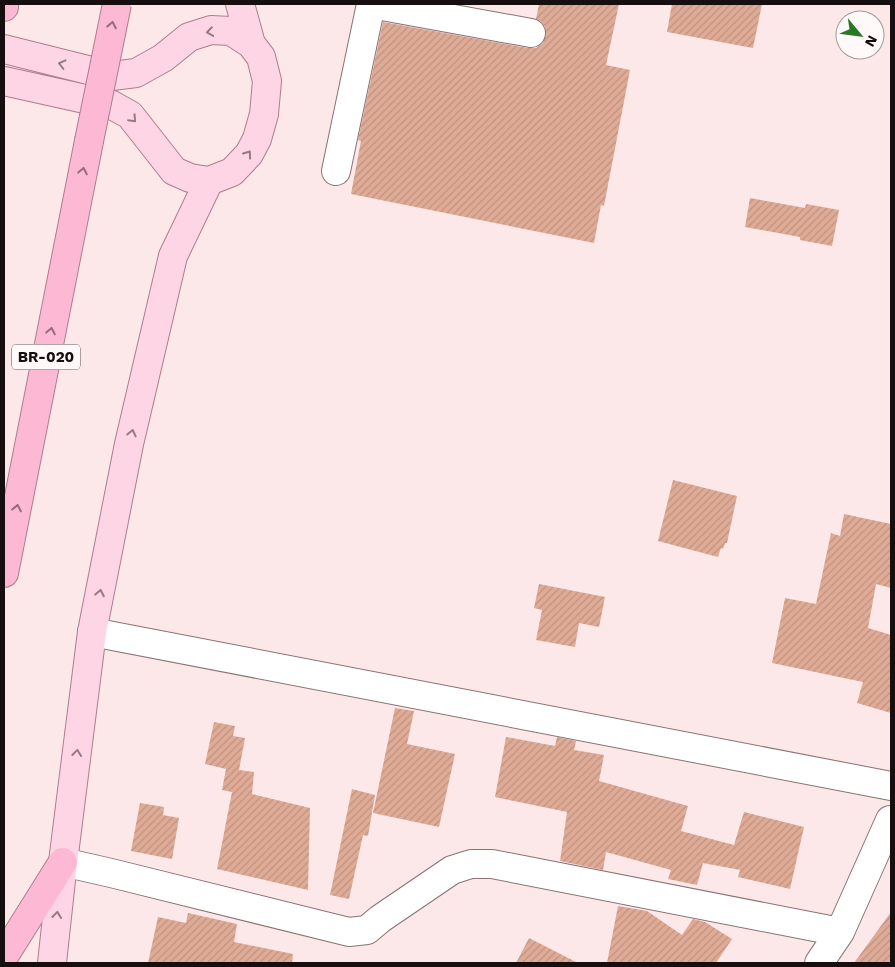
<svg xmlns="http://www.w3.org/2000/svg" width="895" height="967" font-family="'Work Sans',sans-serif">
	<defs>
		<pattern id="building-hatch" width="6" height="6" patternUnits="userSpaceOnUse" patternTransform="scale(1.25)"><rect width="6" height="6" fill="#dfab96"/><path d="M-1 1l2-2M0 6l6-6M5 7l2-2" fill="none" stroke="#bf9280"/></pattern>
	</defs>
	<rect width="100%" height="100%" fill="#fce8e8"/>
	<path fill="url(#building-hatch)" d="M 539,4 L 619,4 L 606,65 L 630,70 L 604,206 L 601,205 L 594,243 L 351,194 L 361,141 L 358,140 L 383,22 L 528,48 L 536,48 L 543,43 L 546,35 L 545,27 L 541,21 L 536,19 Z
		M 672,4 L 762,4 L 753,48 L 667,32 Z
		M 750,198 L 805,208 L 806,204 L 839,210 L 832,246 L 800,240 L 800,237 L 745,227 Z
		M 673,480 L 737,496 L 727,543 L 725,543 L 723,549 L 721,548 L 718,557 L 658,541 Z
		M 844,514 L 891,524 L 891,588 L 876,584 L 868,628 L 891,635 L 891,713 L 857,703 L 863,682 L 772,663 L 785,598 L 816,604 L 831,533 L 840,536 Z
		M 539,584 L 605,597 L 599,627 L 579,623 L 575,647 L 536,640 L 542,610 L 534,608 Z
		M 395,708 L 414,711 L 407,744 L 455,754 L 439,827 L 373,813 Z
		M 214,722 L 235,726 L 233,736 L 245,738 L 239,770 L 254,772 L 252,794 L 310,808 L 308,890 L 217,869 L 232,792 L 222,790 L 226,769 L 205,764 Z
		M 506,737 L 555,746 L 557,737 L 576,741 L 574,750 L 604,755 L 599,781 L 688,806 L 681,831 L 734,845 L 744,812 L 804,827 L 790,889 L 738,877 L 740,870 L 703,863 L 697,885 L 668,879 L 671,870 L 606,852 L 603,870 L 560,861 L 567,812 L 495,797 Z
		M 352,789 L 375,795 L 368,836 L 363,835 L 349,899 L 330,895 Z
		M 140,803 L 164,807 L 163,815 L 179,818 L 172,859 L 131,851 Z
		M 618,906 L 647,911 L 682,935 L 693,919 L 705,922 L 732,939 L 716,963 L 607,963 Z
		M 891,912 L 891,963 L 854,963 Z
		M 188,913 L 237,924 L 234,942 L 293,954 L 292,963 L 148,963 L 158,917 L 186,923 Z
		M 529,938 L 578,963 L 516,963 Z"/>
	<g fill="none" stroke-linecap="round" stroke-linejoin="round">
		<defs>
			<path id="minor" d="M 371,4 L 531,33
				M 336,171 L 371,4
				M 92,632 L 891,786
				M 63,862 L 111,873 L 349,932 L 367,930 L 380,919 L 452,870 L 471,864 L 492,864 L 840,932
				M 819,963 L 840,932 L 890,820"/>
			<path id="major" d="M 240,4 L 251,44
				M 4,49 L 112,76 L 136,73 L 163,58 L 189,37 L 211,30 L 231,31 L 251,44 L 261,57 L 267,81 L 264,114 L 257,139 L 249,154 L 232,172 L 209,181 L 190,178 L 174,171 L 130,115 L 112,105 L 4,81
				M 52,963 L 63,862 L 92,632 L 129,444 L 173,256 L 209,181"/>
			<path id="highway" d="M 4,7 L 4,4
				M 4,573 L 89,141
				M 4,956 L 63,862"/>
		</defs>
		<use href="#minor" stroke="#897373" stroke-width="30"/>
		<use href="#major" stroke="#ac7d8f" stroke-width="30"/>
		<use href="#highway" stroke="#ac7d8f" stroke-width="30"/>
		<use href="#minor" stroke="#fff" stroke-width="28"/>
		<use href="#major" stroke="#fed5e5" stroke-width="28"/>
		<use href="#highway" stroke="#fdb9d4" stroke-width="28"/>
		<defs>
			<path id="highway-bridge" d="M 89,141 L 117,4"/>
		</defs>
		<use href="#highway-bridge" stroke="#ac7d8f" stroke-width="30" stroke-linecap="butt"/>
		<use href="#highway-bridge" stroke="#fdb9d4" stroke-width="28"/>
	</g>
	<defs><path id="oneway-chevron" d="M-2-3.5L2.5 0L-2 3.5" fill="none" stroke-width="1.6" stroke-linecap="round" stroke-linejoin="round" transform="scale(1.25)"/></defs>
	<g stroke="#966c7b">
		<use href="#oneway-chevron" transform="translate(112 25) rotate(-79)"/>
		<use href="#oneway-chevron" transform="translate(83 171) rotate(-79)"/>
		<use href="#oneway-chevron" transform="translate(51 331) rotate(-79)"/>
		<use href="#oneway-chevron" transform="translate(17 508) rotate(-79)"/>
	</g>
	<g stroke="#967b85">
		<use href="#oneway-chevron" transform="translate(210 32) rotate(171)"/>
		<use href="#oneway-chevron" transform="translate(62 64) rotate(-166)"/>
		<use href="#oneway-chevron" transform="translate(133 119) rotate(47)"/>
		<use href="#oneway-chevron" transform="translate(248 154) rotate(-54)"/>
		<use href="#oneway-chevron" transform="translate(132 433) rotate(-77)"/>
		<use href="#oneway-chevron" transform="translate(100 593) rotate(-79)"/>
		<use href="#oneway-chevron" transform="translate(77 753) rotate(-83)"/>
		<use href="#oneway-chevron" transform="translate(57 915) rotate(-84)"/>
	</g>
	<g text-anchor="middle" dominant-baseline="central" stroke-width="4" stroke-linejoin="round" paint-order="stroke">
		<rect fill="#fff9f9" stroke="#5d5455" stroke-width="1" x="12" y="344.5" width="68" height="25" rx="4"/>
		<g font-size="15" font-weight="bold" fill="#170e0f">
			<text x="46" y="357">BR-020</text>
		</g>
	</g>
	<rect width="895" height="967" fill="none" stroke="#170e0f" stroke-width="10"/>
	<g transform="translate(860 35) rotate(119)"><circle r="24" fill="#fff9f9" stroke="#a29b9b"/>
	<path d="M0-4L9 19L0 12L-9 19Z" fill="#277923"/>
	<text y="-8" font-size="14" font-weight="bold" text-anchor="middle" fill="#170e0f">N</text>
	</g>
</svg>
